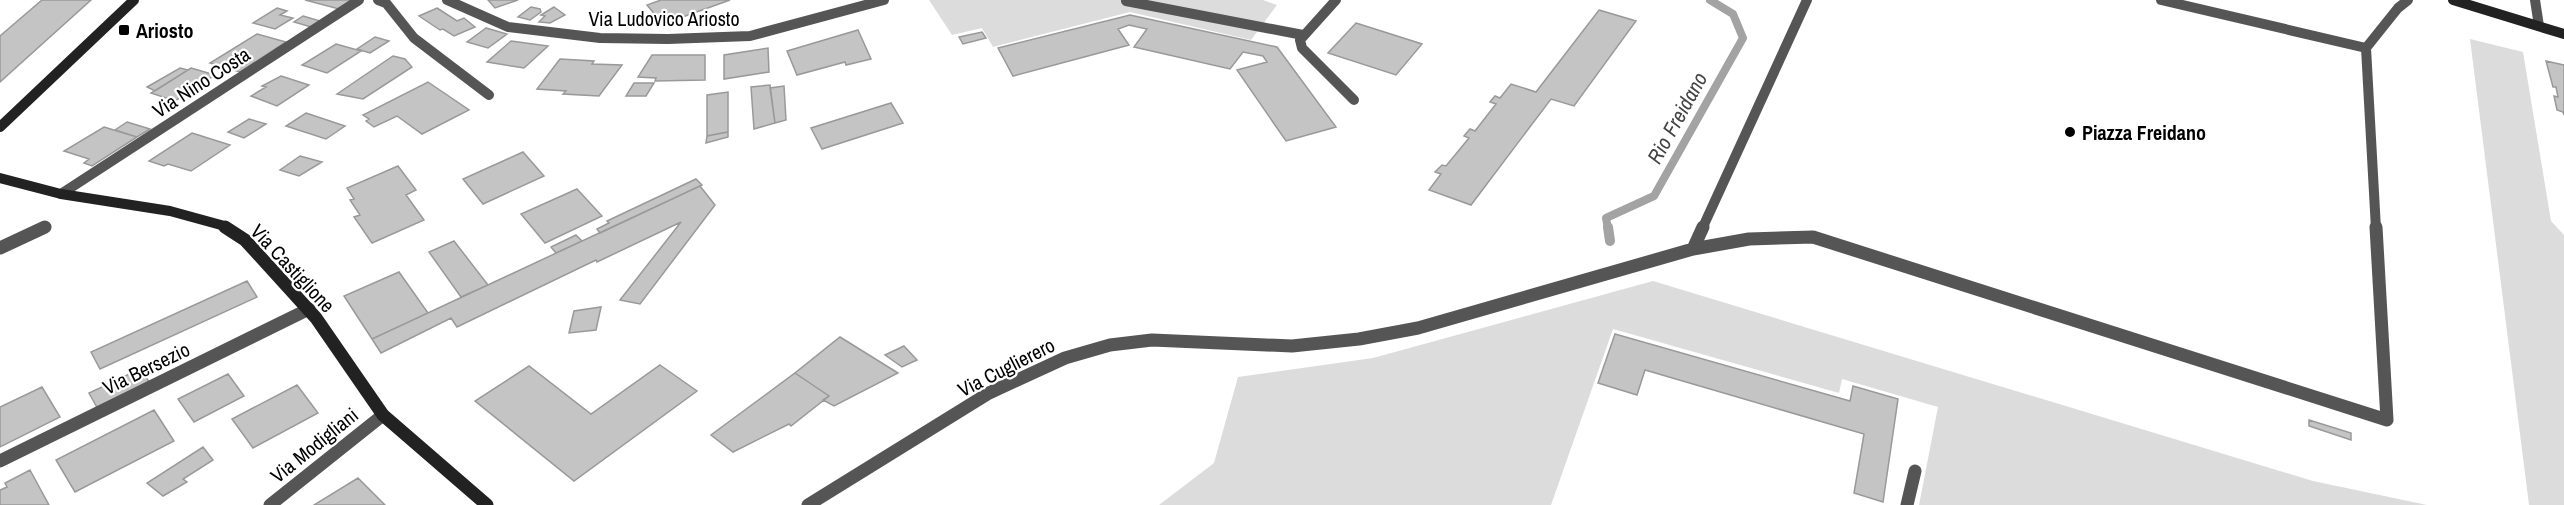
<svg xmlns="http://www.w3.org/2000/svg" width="2564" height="505" font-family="'Archivo Narrow',sans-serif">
	<rect width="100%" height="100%" fill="#fff"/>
	<path fill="#dcdcdc" d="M 929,0 L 1263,0 L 1277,5 L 1251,40 L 1130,12 L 993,47 L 982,28 L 952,35 Z
		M 2470,39 L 2523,52 L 2551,221 L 2564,235 L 2564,505 L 2529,505 Z
		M 1653,281 L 2313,481 L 2427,505 L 1919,505 L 1938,407 L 1842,379 L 1839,393 L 1613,329 L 1551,505 L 1159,505 L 1214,463 L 1238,377 L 1373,358 Z"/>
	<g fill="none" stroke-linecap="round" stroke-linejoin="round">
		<path stroke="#a3a3a3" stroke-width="8" d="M 1608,229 L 1606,218 L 1654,196 L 1743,38 L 1733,14 L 1710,0"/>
		<path stroke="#a3a3a3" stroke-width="10" d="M 1608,227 L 1610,241"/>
	</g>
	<path fill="#c4c4c4" stroke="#999" stroke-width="1.5" d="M 42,0 L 91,0 L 0,82 L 0,36 Z
		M 305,0 L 353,0 L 339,9 Z
		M 488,0 L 518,0 L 495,8 Z
		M 661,0 L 730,0 L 663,24 L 647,5 Z
		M 531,7 L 540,9 L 541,12 L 530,20 L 518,17 Z
		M 554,7 L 565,15 L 550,23 L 539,22 L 545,16 L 541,15 Z
		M 277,8 L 287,11 L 280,15 L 293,18 L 275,29 L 253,23 Z
		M 437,8 L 457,21 L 464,18 L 475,27 L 454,36 L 443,29 L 440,30 L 419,16 Z
		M 1599,10 L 1636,21 L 1574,106 L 1551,99 L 1471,205 L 1429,190 L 1441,174 L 1435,172 L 1442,165 L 1446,166 L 1469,138 L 1464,136 L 1470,129 L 1475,131 L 1496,104 L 1490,102 L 1495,96 L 1500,98 L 1511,84 L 1536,92 Z
		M 1130,15 L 1277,47 L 1336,127 L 1286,141 L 1237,70 L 1267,62 L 1263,56 L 1243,52 L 1230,69 L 1134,47 L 1147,29 L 1129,25 L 1118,29 L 1129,45 L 1013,76 L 998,48 Z
		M 303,16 L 320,21 L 311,27 L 294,22 Z
		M 1356,23 L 1422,44 L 1396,75 L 1328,53 Z
		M 486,28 L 507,34 L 488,48 L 467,42 Z
		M 858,30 L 871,59 L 846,65 L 845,62 L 797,75 L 787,51 Z
		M 982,32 L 986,38 L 963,44 L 959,37 Z
		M 257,34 L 286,42 L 240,72 L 210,63 Z
		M 375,37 L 389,41 L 370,53 L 357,49 Z
		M 511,41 L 548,46 L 524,68 L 487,62 Z
		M 336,44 L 361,51 L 327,73 L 302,65 Z
		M 768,48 L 769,72 L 724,79 L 724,55 Z
		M 652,55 L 705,55 L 705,80 L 655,81 L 656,78 L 638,77 Z
		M 393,56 L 405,59 L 412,67 L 363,99 L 337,94 Z
		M 560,59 L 594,61 L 592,64 L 622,65 L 599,96 L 563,94 L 566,91 L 537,89 Z
		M 2546,61 L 2564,65 L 2564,115 L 2563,112 L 2557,110 L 2554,96 L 2558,97 L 2556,87 L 2553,87 Z
		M 180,68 L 188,70 L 155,91 L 147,87 Z
		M 191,68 L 215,75 L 175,101 L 151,93 Z
		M 281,76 L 309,85 L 277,106 L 251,96 L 266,87 L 262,86 Z
		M 428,82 L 469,110 L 422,134 L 397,116 L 374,127 L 366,121 L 369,119 L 363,115 Z
		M 634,83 L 654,83 L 646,96 L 626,96 Z
		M 770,85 L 775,123 L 754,129 L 751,87 Z
		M 784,86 L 786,120 L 775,123 L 770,88 Z
		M 728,92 L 728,132 L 707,136 L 707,95 Z
		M 891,103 L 903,123 L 822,149 L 811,128 Z
		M 306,113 L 345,126 L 326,139 L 286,126 Z
		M 249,119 L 266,124 L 244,138 L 228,132 Z
		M 127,122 L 150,129 L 137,137 L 115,130 Z
		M 104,127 L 137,137 L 92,166 L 84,163 L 89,159 L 64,151 Z
		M 728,132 L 728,137 L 706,143 L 707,136 Z
		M 192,133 L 230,145 L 191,171 L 168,164 L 164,166 L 149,161 Z
		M 523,152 L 544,176 L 483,204 L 463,179 Z
		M 300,156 L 322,162 L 299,176 L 280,170 Z
		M 398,166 L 416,190 L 406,195 L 424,220 L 372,243 L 354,217 L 360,215 L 350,200 L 354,199 L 347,188 Z
		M 696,179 L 702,185 L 600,233 L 597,229 L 609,223 L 607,221 Z
		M 700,186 L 715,205 L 640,304 L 620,300 L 681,222 L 597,262 L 596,260 L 457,327 L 451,318 L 381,353 L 372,339 Z
		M 577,189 L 602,216 L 545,243 L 521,214 Z
		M 576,235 L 582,241 L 556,253 L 551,247 Z
		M 454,241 L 488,285 L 461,297 L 429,252 Z
		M 399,272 L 428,313 L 372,339 L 344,296 Z
		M 247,281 L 257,297 L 100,369 L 91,352 Z
		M 601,307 L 596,330 L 569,333 L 574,311 Z
		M 1615,334 L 1850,401 L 1853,386 L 1898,399 L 1883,502 L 1854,493 L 1864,434 L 1645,370 L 1637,395 L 1598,383 Z
		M 840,337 L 898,373 L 834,406 L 823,400 L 829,396 L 795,373 Z
		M 904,346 L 917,360 L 902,367 L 885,355 Z
		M 660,365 L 697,391 L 574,481 L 475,401 L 529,366 L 591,414 Z
		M 140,369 L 150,383 L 98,409 L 89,393 Z
		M 795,373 L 829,396 L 791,426 L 789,424 L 733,452 L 711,435 Z
		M 228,374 L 244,396 L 194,422 L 178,399 Z
		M 297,385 L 318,413 L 253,448 L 232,419 Z
		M 42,387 L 60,417 L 0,447 L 0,407 Z
		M 154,410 L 174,441 L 75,492 L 56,460 Z
		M 2309,420 L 2351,433 L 2351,440 L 2309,426 Z
		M 203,447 L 213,460 L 183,479 L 187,482 L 163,496 L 147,483 Z
		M 30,470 L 49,505 L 0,505 L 0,490 L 7,487 L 5,483 Z
		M 358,478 L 385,505 L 314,505 Z"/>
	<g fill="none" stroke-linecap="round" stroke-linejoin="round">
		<path stroke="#555" stroke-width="10" d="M 1336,0 L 1300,40 L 1302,48 L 1354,100
			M 42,229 L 46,227"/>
		<path stroke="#555" stroke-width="13" d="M 0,248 L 45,227"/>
		<path stroke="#555" stroke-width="10" d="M 378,0 L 386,3 L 414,38 L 489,95
			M 447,0 L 508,27 L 600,38 L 668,39 L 750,36 L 884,0
			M 2161,0 L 2366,48
			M 2535,0 L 2539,26
			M 1126,1 L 1303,35
			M 61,194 L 359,0
			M 1702,229 L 1807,0
			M 2376,229 L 2366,48 L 2398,8 L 2408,0"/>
		<path stroke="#555" stroke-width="13" d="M 1693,249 L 1703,227
			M 0,461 L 309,309
			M 270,505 L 383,415
			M 808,505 L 989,393 L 1065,358 L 1110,345 L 1152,340 L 1292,346 L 1359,339 L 1418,328 L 1693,249 L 1749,239 L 1813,237 L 2387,420 L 2376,227
			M 1907,505 L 1915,471"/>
		<path stroke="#222" stroke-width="10" d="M 2453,0 L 2564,34
			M 0,127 L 134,0
			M 0,178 L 61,194 L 170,211 L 221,225 L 227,229"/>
		<path stroke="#222" stroke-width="13" d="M 225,227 L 245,240 L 316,318 L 383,415 L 487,505"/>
	</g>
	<g fill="#000" stroke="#fff" stroke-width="2">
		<rect x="118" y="24" width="12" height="12" rx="3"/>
		<circle cx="2070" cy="132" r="6"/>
	</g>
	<g text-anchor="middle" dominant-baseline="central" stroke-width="4.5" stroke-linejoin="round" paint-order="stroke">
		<g font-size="20" fill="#000" stroke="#fff">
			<text x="664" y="18">Via Ludovico Ariosto</text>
			<text transform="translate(201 82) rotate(-33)">Via Nino Costa</text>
			<text transform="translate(293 268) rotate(47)">Via Castiglione</text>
			<text transform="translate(1006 367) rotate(-27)">Via Cuglierero</text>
			<text transform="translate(146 368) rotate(-26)">Via Bersezio</text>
			<text transform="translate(314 445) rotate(-39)">Via Modigliani</text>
		</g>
		<g font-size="20" font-weight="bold" fill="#000" stroke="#fff" text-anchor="start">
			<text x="136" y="30">Ariosto</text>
			<text x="2082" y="132">Piazza Freidano</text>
		</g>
		<g font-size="21" font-style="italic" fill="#444" stroke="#fff">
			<text transform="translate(1677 118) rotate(-61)">Rio Freidano</text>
		</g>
	</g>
</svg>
